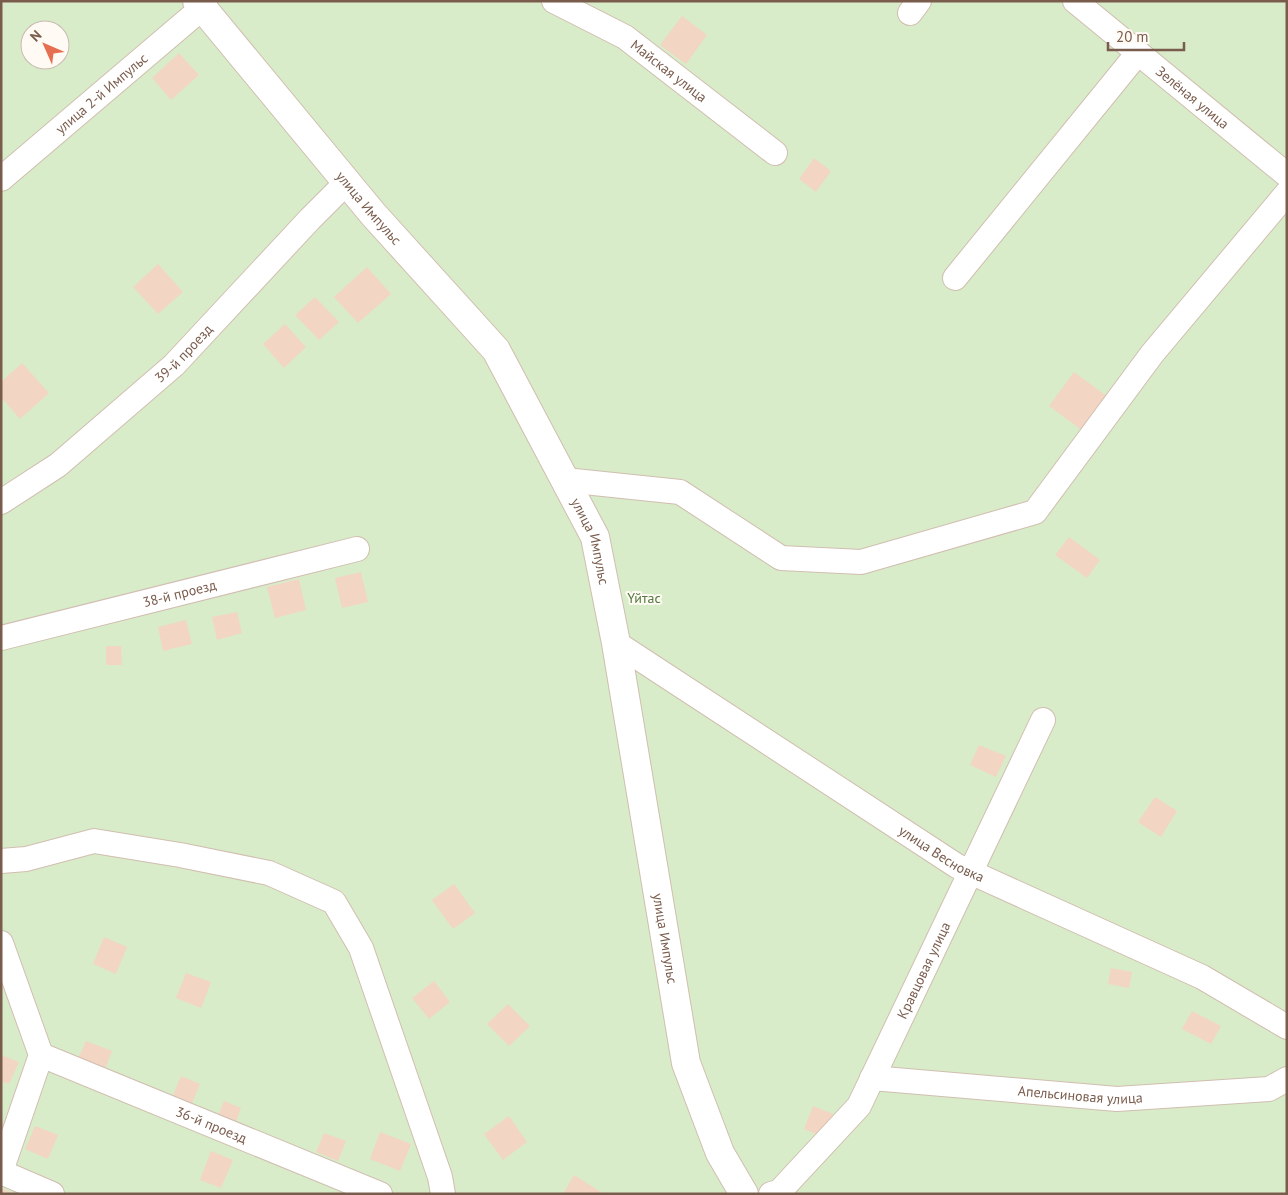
<svg xmlns="http://www.w3.org/2000/svg" width="1288" height="1195" font-family="'PT Sans',sans-serif">
	<rect width="100%" height="100%" fill="#fdf6ec"/>
	<path fill="#d8ecc9" fill-rule="evenodd" d="M 1,1 L 1287,1 L 1287,1194 L 1,1194 ZM 30,30 L 60,30 L 60,60 L 30,60 Z"/>
	<path fill="#f3d5c3" d="M 682,16 L 707,35 L 686,64 L 660,45 Z
		M 179,53 L 199,75 L 171,100 L 152,78 Z
		M 814,158 L 831,171 L 816,192 L 799,179 Z
		M 158,264 L 183,292 L 158,314 L 133,287 Z
		M 367,267 L 391,294 L 358,323 L 334,297 Z
		M 315,297 L 339,322 L 319,340 L 295,315 Z
		M 285,324 L 306,347 L 284,368 L 263,344 Z
		M 22,363 L 49,393 L 20,419 L 1,397 L 1,382 Z
		M 1074,372 L 1108,397 L 1083,431 L 1049,406 Z
		M 1069,537 L 1100,560 L 1087,578 L 1055,555 Z
		M 361,572 L 368,602 L 342,608 L 335,578 Z
		M 299,579 L 306,610 L 275,618 L 267,587 Z
		M 237,612 L 242,633 L 217,640 L 212,617 Z
		M 186,620 L 192,644 L 163,651 L 158,627 Z
		M 106,646 L 121,646 L 122,665 L 106,665 Z
		M 979,745 L 1006,756 L 996,777 L 970,765 Z
		M 1155,797 L 1177,811 L 1161,837 L 1138,822 Z
		M 454,884 L 475,913 L 453,929 L 432,900 Z
		M 104,937 L 127,947 L 116,974 L 93,964 Z
		M 1111,968 L 1132,972 L 1129,988 L 1108,984 Z
		M 186,973 L 211,982 L 201,1008 L 176,998 Z
		M 434,981 L 450,1002 L 429,1019 L 412,998 Z
		M 508,1004 L 530,1026 L 509,1046 L 487,1024 Z
		M 1192,1011 L 1221,1026 L 1211,1044 L 1182,1029 Z
		M 86,1041 L 112,1051 L 104,1072 L 77,1061 Z
		M 1,1055 L 19,1062 L 9,1084 L 1,1081 Z
		M 181,1076 L 200,1084 L 190,1108 L 171,1100 Z
		M 224,1101 L 241,1108 L 234,1127 L 216,1120 Z
		M 813,1106 L 833,1114 L 823,1137 L 804,1129 Z
		M 509,1116 L 527,1142 L 503,1160 L 484,1134 Z
		M 35,1126 L 58,1135 L 48,1159 L 25,1149 Z
		M 380,1132 L 411,1144 L 400,1171 L 370,1159 Z
		M 324,1133 L 346,1141 L 338,1161 L 316,1152 Z
		M 211,1151 L 233,1160 L 221,1188 L 200,1180 Z
		M 574,1175 L 604,1194 L 563,1194 Z
		M 3,1189 L 15,1194 L 1,1194 Z"/>
	<g fill="none" stroke-linecap="round" stroke-linejoin="round">
		<defs>
			<g id="minor">
				<path id="s1" d="M 554,1 L 625,37 L 775,153"/>
				<path id="s2" d="M 1075,1 L 1287,175"/>
				<path d="M 910,13 L 919,1"/>
				<path id="s3" d="M 1,179 L 202,8 L 205,1"/>
				<path d="M 955,278 L 1138,53"/>
				<path d="M 565,480 L 680,492 L 781,558 L 861,562 L 1035,512 L 1152,354 L 1287,193"/>
				<path id="s4" d="M 1,502 L 58,465 L 174,365 L 310,219 L 347,182"/>
				<path id="s5" d="M 1,638 L 357,549"/>
				<path id="s6" d="M 616,643 L 957,866 L 1202,977 L 1287,1027"/>
				<path d="M 1,861 L 26,859 L 94,841 L 180,855 L 269,873 L 334,902 L 361,948 L 440,1177 L 443,1194"/>
				<path d="M 1,943 L 41,1055 L 1,1171"/>
				<path id="s7" d="M 41,1055 L 380,1194"/>
				<path id="s8" d="M 872,1078 L 1117,1099 L 1269,1089 L 1287,1079"/>
				<path d="M 1,1172 L 52,1194"/>
				<path id="s9" d="M 771,1194 L 779,1192 L 859,1106 L 1043,720"/>
			</g>
			<g id="tertiary">
				<path id="s10" d="M 197,1 L 373,214 L 496,350 L 595,537 L 616,643 L 686,1063 L 720,1153 L 744,1194"/>
			</g>
		</defs>
		<use href="#minor" stroke="#d1beb0" stroke-width="26"/>
		<use href="#tertiary" stroke="#d1beb0" stroke-width="30"/>
		<use href="#minor" stroke="#fff" stroke-width="24"/>
		<use href="#tertiary" stroke="#fff" stroke-width="28"/>
	</g>
	<g text-anchor="middle" dominant-baseline="central" stroke-width="4" stroke-linejoin="round" paint-order="stroke">
		<g font-size="14" fill="#7a5c4d" stroke="#fffaf3">
			<text stroke="none"><textPath href="#s1" startOffset="135">Майская улица</textPath></text>
			<text stroke="none"><textPath href="#s3" startOffset="132">улица 2-й Импульс</textPath></text>
			<text stroke="none"><textPath href="#s2" startOffset="152">Зелёная улица</textPath></text>
			<text stroke="none"><textPath href="#s10" startOffset="269">улица Импульс</textPath></text>
			<text stroke="none"><textPath href="#s4" startOffset="236">39-й проезд</textPath></text>
			<text stroke="none"><textPath href="#s10" startOffset="674">улица Импульс</textPath></text>
			<text stroke="none"><textPath href="#s5" startOffset="184">38-й проезд</textPath></text>
			<text stroke="none"><textPath href="#s6" startOffset="388">улица Весновка</textPath></text>
			<text stroke="none"><textPath href="#s10" startOffset="1079">улица Импульс</textPath></text>
			<text stroke="none"><textPath href="#s9" startOffset="276">Кравцовая улица</textPath></text>
			<text stroke="none"><textPath href="#s8" startOffset="209">Апельсиновая улица</textPath></text>
			<text stroke="none"><textPath href="#s7" startOffset="184">36-й проезд</textPath></text>
		</g>
		<g font-size="14" fill="#537a41" stroke="#fffaf3">
			<text x="644" y="598">Үйтас</text>
		</g>
	</g>
	<rect width="1288" height="1195" fill="none" stroke="#7a5c4d" stroke-width="5"/>
	<g transform="translate(45 45) rotate(315)"><circle r="24" fill="#fffaf3" stroke="#cabbb1"/>
	<path d="M0-4L9 19L0 12L-9 19Z" fill="#e76f51"/>
	<text y="-8" font-size="14" font-weight="bold" text-anchor="middle" fill="#7a5c4d">N</text>
	</g>
	<path d="M1108 42v8h76v-8" fill="none" stroke="#7a5c4d" stroke-width="2.5"/>
	<text x="1116" y="42" font-size="15" fill="#7a5c4d" stroke="#fffaf3" stroke-width="4" paint-order="stroke">20 m</text>
</svg>
